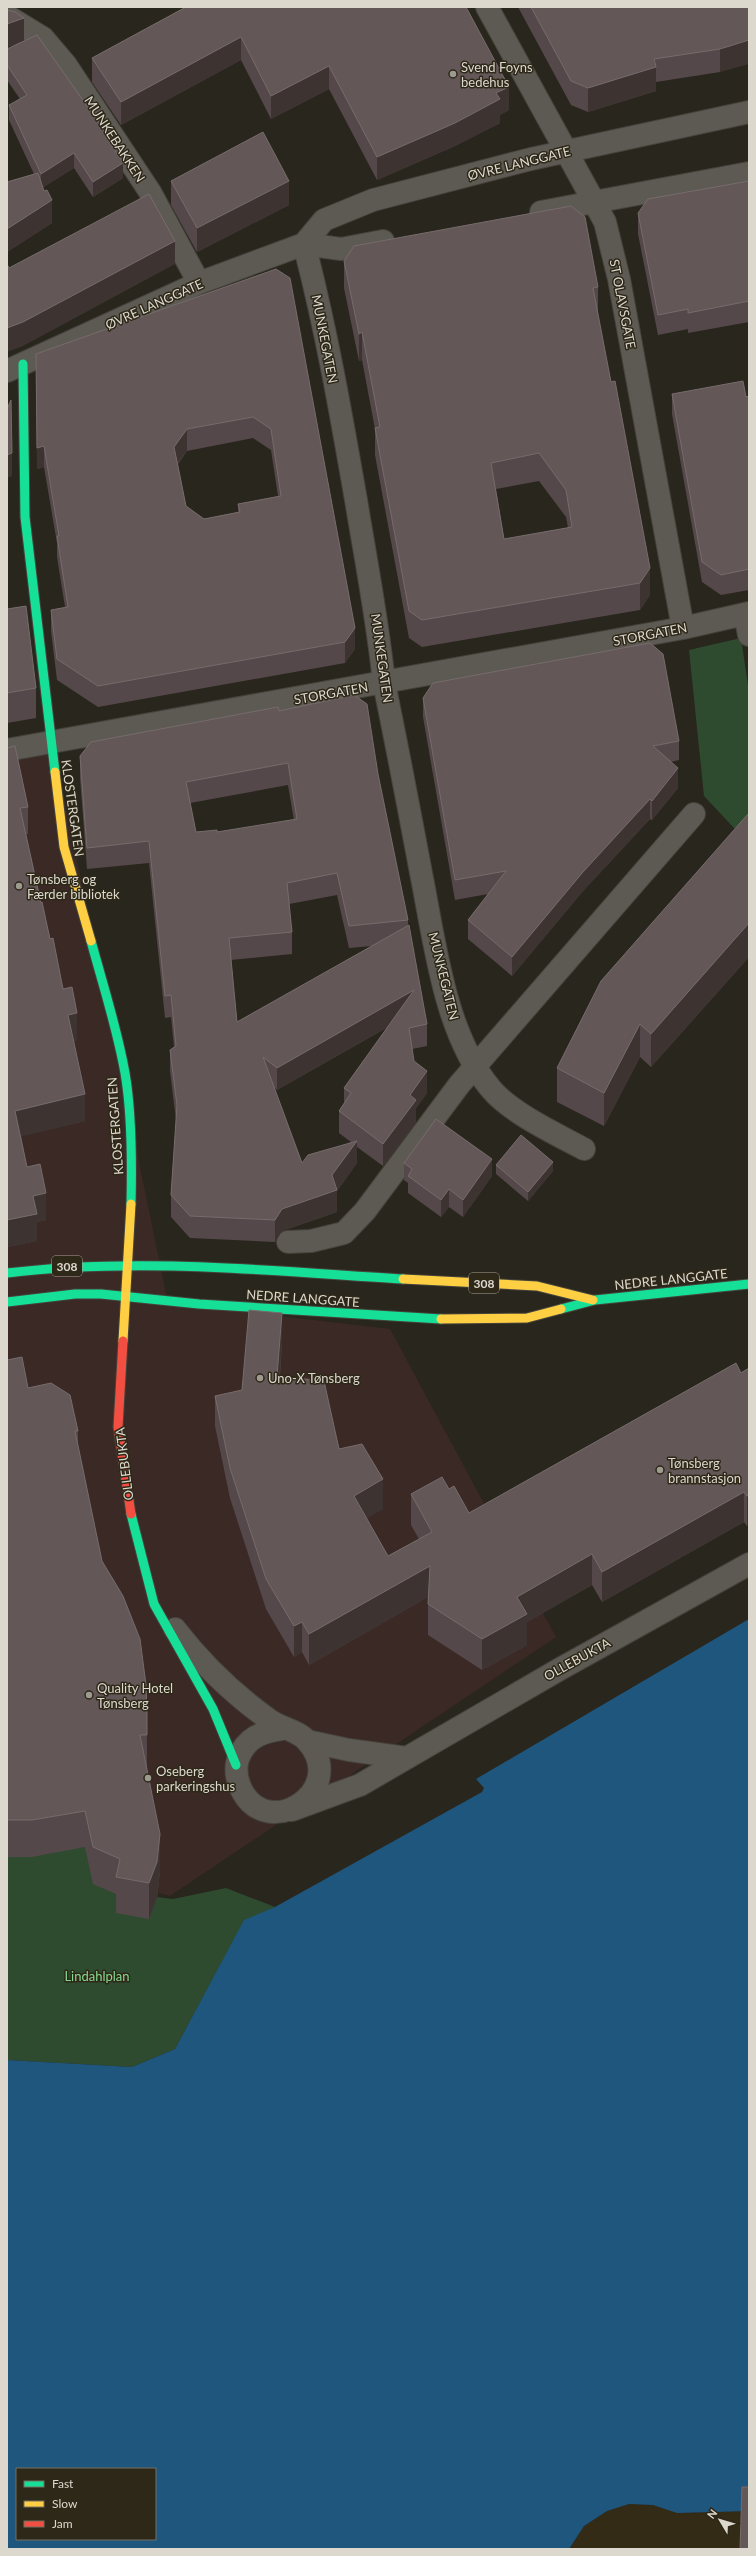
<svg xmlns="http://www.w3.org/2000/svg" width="756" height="2556" font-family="Lato,sans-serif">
	<rect width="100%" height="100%" fill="#29261d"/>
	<path fill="#3b2926" d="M 53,743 L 168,1303 L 390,1329 L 556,1637 L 170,1896 L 7,1852 L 7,752 Z"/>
	<path fill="#342b17" d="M 629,2504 L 653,2505 L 677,2513 L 749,2511 L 749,2549 L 569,2549 L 584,2526 L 607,2511 Z"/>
	<path fill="#2e4b30" d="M 741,638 L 749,692 L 749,844 L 704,796 L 689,650 Z
		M 97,1846 L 133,1894 L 173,1899 L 226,1888 L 275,1907 L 244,1921 L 175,2049 L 132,2067 L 7,2060 L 7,1853 Z"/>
	<path fill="#1f567e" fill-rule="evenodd" d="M 749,1619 L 749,2511 L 677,2513 L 653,2505 L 629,2504 L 607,2511 L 584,2526 L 569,2549 L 7,2549 L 7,2060 L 132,2067 L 175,2049 L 244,1920 L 275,1907 L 482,1792 L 484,1788 L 476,1779 ZM 17,2469 L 155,2469 L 155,2539 L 17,2539 Z"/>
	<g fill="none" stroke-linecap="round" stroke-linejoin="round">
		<defs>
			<path id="street" d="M 487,7 L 605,222 L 619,279 L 683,628
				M 7,16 L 43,38 L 66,65 L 150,192 L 199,283
				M 541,212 L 749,173
				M 304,244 C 326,328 341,414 356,500 C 366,561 378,622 384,683 C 397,746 409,809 421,873 C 435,942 444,1033 491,1089 C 511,1113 556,1134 584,1149
				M 304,244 L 341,249 L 383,241
				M 7,371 L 199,283 L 304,244 L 324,220 L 373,200 L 531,159 L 749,112
				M 745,614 L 749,635
				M 7,750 L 683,628 L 749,613
				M 288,1242 L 311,1241 L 344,1233 L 365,1211 L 459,1085 L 694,814
				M 175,1629 C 202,1664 232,1693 268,1719 C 279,1728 298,1730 307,1741 C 350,1788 270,1843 242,1791 C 237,1781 235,1769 238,1759 C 246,1737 262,1732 282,1729
				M 307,1741 L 349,1750 L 407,1758
				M 292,1810 L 360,1785 L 560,1669 L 749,1564"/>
			<path id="fast" d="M 23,364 L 25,517 L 55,772
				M 91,941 C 103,985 117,1028 125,1073 C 132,1114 132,1163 131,1204
				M 7,1273 C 139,1257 271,1271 403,1279
				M 7,1302 L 75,1294 L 101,1294 L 199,1304 L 441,1319
				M 561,1309 L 595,1300 L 749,1284
				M 131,1514 L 154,1604 L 213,1709 L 236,1765"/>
			<path id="slow" d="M 55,772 L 64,847 L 91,941
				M 403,1279 L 537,1286 L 593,1300
				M 441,1319 L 527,1318 L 561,1309
				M 123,1341 L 131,1204"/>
			<path id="jam" d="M 123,1341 L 118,1427 L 131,1514"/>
		</defs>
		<use href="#street" stroke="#45433b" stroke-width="24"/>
		<use href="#fast" stroke="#45433b" stroke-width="11"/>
		<use href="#slow" stroke="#45433b" stroke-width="11"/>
		<use href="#jam" stroke="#45433b" stroke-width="11"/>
		<use href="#street" stroke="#5d5a54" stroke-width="22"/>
		<use href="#fast" stroke="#16e098" stroke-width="9"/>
		<use href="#slow" stroke="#ffcf43" stroke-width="9"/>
		<use href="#jam" stroke="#f24e42" stroke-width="9"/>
	</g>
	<path fill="#55484a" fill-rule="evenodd" d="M 186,7 L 509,110 L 500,115 L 500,123 L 455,146 L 377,180 L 329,89 L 271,119 L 241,60 L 121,125 L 92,82 L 92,58 Z
		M 518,7 L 749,7 L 720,72 L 656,82 L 656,91 L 588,112 L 571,105 Z
		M 7,10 L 24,41 L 106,137 L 123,178 L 93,197 L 74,168 L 43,187 L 52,223 L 7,252 L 7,182 L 34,174 L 9,120 L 9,105 L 20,99 L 7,80 L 7,49 L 20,43 L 7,47 Z
		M 171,181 L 289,205 L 197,252 L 171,205 Z
		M 749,181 L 749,322 L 688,333 L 688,329 L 658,335 L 638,234 L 638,213 Z
		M 344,261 L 598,287 L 598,315 L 650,595 L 640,610 L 422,647 L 409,638 L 375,455 L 375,429 L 362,360 L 359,361 L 344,288 ZM 539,481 L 566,517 L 568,528 L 504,539 L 496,489 Z
		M 276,269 L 355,649 L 345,663 L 98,707 L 57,680 L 51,631 L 51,610 L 65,607 L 57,557 L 57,543 L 44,467 L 37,469 L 36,376 ZM 253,438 L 271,450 L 278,496 L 238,504 L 238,512 L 204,519 L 186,506 L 178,464 L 187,451 Z
		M 672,394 L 746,397 L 749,396 L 749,590 L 721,595 L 702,582 L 672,414 Z
		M 7,609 L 36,688 L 36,718 L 7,723 Z
		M 423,698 L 679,741 L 679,760 L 671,762 L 678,788 L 652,820 L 650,819 L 583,891 L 512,976 L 468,939 L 468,920 L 488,894 L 455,900 L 423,717 Z
		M 279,711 L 378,774 L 408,920 L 408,926 L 427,1024 L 427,1046 L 412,1049 L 414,1061 L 427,1093 L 416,1108 L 416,1122 L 383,1166 L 357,1147 L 357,1163 L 337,1191 L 337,1212 L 282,1231 L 275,1242 L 190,1238 L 171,1217 L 171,1195 L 176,1120 L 170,1071 L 170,1050 L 174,1047 L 171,1017 L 165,1018 L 149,863 L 87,869 L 80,778 L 80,756 ZM 288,785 L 294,820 L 217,832 L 196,832 L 190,803 ZM 337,895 L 349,948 L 372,946 L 237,1022 L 231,960 L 292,954 L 292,932 L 289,904 ZM 388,1027 L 344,1088 L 344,1104 L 339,1111 L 339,1133 L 351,1142 L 302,1163 L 274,1087 L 277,1090 Z
		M 7,748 L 28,807 L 28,834 L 26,834 L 41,903 L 77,1040 L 74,1041 L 85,1121 L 21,1136 L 27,1167 L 46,1220 L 37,1222 L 37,1241 L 7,1247 Z
		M 749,815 L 749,957 L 651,1067 L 640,1057 L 604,1126 L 557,1102 L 557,1068 Z
		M 404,1163 L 492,1176 L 463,1217 L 449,1207 L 441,1217 L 408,1193 L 408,1183 L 404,1180 Z
		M 496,1165 L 553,1171 L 528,1201 L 496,1174 Z
		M 282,1343 L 280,1376 L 339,1449 L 383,1509 L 366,1518 L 388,1556 L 419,1539 L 411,1525 L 411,1494 L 449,1489 L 469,1513 L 749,1368 L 747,1526 L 744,1522 L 602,1602 L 592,1585 L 527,1622 L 527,1645 L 482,1670 L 428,1635 L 428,1597 L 309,1665 L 302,1652 L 294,1657 L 266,1609 L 230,1498 L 215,1426 L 215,1396 L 242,1390 Z
		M 7,1360 L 28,1388 L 78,1431 L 78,1446 L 102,1561 L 146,1685 L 147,1749 L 147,1770 L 160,1871 L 157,1898 L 149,1919 L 116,1913 L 116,1894 L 93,1884 L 85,1847 L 32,1857 L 7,1857 Z"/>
	<path fill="#3d3432" d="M 24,18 L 24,41 L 7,47 L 7,24 Z
		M 241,37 L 241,60 L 121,125 L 121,102 Z
		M 749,40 L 749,64 L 720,72 L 720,49 Z
		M 329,66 L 329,89 L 271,119 L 271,96 Z
		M 656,67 L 656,91 L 588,112 L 588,88 Z
		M 509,87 L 509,110 L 500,115 L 500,123 L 455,146 L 377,180 L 377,157 Z
		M 74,153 L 74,168 L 41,189 L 41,174 Z
		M 123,163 L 123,178 L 93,197 L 93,182 Z
		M 289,181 L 289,205 L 197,252 L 197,228 Z
		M 52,200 L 52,223 L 7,252 L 7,229 Z
		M 175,241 L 175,264 L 23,346 L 7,352 L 7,328 Z
		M 362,332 L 362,360 L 359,361 L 359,334 Z
		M 187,429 L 187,451 L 174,468 L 174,447 Z
		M 44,446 L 44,467 L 37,469 L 37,448 Z
		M 12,453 L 12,476 L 7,478 L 7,455 Z
		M 650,568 L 650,595 L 640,610 L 640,583 Z
		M 355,628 L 355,649 L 345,663 L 345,642 Z
		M 678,768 L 678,788 L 652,820 L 652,801 Z
		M 650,799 L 650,819 L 583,891 L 512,976 L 512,957 L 583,872 Z
		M 749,923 L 749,957 L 651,1067 L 651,1034 Z
		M 414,990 L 414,1012 L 277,1090 L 277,1068 Z
		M 77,1013 L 77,1040 L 68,1042 L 68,1015 Z
		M 640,1024 L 640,1057 L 604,1126 L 604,1093 Z
		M 427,1071 L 427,1093 L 416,1108 L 416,1122 L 383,1166 L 383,1144 L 410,1095 Z
		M 85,1094 L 85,1121 L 15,1138 L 15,1111 Z
		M 357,1141 L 357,1163 L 337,1191 L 337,1212 L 282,1231 L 275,1242 L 275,1220 L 282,1209 L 332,1175 Z
		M 492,1159 L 492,1176 L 463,1217 L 463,1200 Z
		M 553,1162 L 553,1171 L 528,1201 L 528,1192 Z
		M 449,1189 L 449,1207 L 441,1217 L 441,1200 Z
		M 46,1193 L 46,1220 L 37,1222 L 37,1241 L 7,1247 L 7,1220 L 33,1196 Z
		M 282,1313 L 282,1343 L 277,1406 L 277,1376 Z
		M 383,1479 L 383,1509 L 354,1526 L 354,1496 Z
		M 744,1492 L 744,1522 L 602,1602 L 602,1572 Z
		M 749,1495 L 749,1525 L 747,1526 L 747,1496 Z
		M 592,1554 L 592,1585 L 527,1622 L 527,1645 L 482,1670 L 482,1639 L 517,1597 Z
		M 430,1566 L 430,1596 L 309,1665 L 309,1634 Z
		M 302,1622 L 302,1652 L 294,1657 L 294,1626 Z
		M 160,1834 L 160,1871 L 157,1898 L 149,1919 L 149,1883 Z"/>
	<path fill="#645758" stroke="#766c6b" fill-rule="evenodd" d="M 186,7 L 466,7 L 509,87 L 496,93 L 500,99 L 455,123 L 377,157 L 329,66 L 271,96 L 241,37 L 121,102 L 92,58 Z
		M 531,7 L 749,7 L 749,40 L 720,49 L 654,59 L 656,67 L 588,88 L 571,81 Z
		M 7,10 L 15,12 L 24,18 L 7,24 Z
		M 37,35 L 106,133 L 104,134 L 123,163 L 93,182 L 74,153 L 41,174 L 9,105 L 27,95 L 7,65 L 7,49 Z
		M 263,132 L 289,181 L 197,228 L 171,181 Z
		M 38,173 L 44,191 L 47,190 L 52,200 L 7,229 L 7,182 Z
		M 749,181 L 749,301 L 688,313 L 688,309 L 658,315 L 638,213 L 648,199 Z
		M 149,194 L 175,241 L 23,322 L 7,328 L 7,264 L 9,268 Z
		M 571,206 L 585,217 L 598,287 L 593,288 L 611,382 L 615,381 L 650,568 L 640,583 L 422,620 L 409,611 L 375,428 L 380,427 L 362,332 L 359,334 L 344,261 L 354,246 ZM 539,453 L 566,490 L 572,527 L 504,539 L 491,463 Z
		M 276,269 L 290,278 L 355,628 L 345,642 L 98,686 L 57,659 L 51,610 L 68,607 L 57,536 L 59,536 L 44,446 L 37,448 L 36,354 ZM 253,417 L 271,429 L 281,496 L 238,504 L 240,512 L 204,519 L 186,506 L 174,447 L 187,429 Z
		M 743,381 L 746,397 L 749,396 L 749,569 L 721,575 L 702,562 L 672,394 Z
		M 11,400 L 12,453 L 7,455 L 7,409 Z
		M 26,606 L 36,688 L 7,693 L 7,609 Z
		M 650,643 L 663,654 L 679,741 L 653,746 L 678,768 L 652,801 L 650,799 L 583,872 L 512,957 L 468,920 L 506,871 L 455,880 L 423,698 L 433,683 Z
		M 354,695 L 367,704 L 378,774 L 408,920 L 349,926 L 337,873 L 287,883 L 292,932 L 229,938 L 237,1022 L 409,925 L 427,1024 L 409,1028 L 414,1061 L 427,1071 L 410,1095 L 416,1100 L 383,1144 L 339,1111 L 351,1093 L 344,1088 L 414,990 L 277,1068 L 263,1057 L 302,1163 L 308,1155 L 357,1141 L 332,1175 L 337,1190 L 282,1209 L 275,1220 L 190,1216 L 171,1195 L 177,1105 L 170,1050 L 176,1046 L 171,995 L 165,996 L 149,841 L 87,848 L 80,756 L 91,742 L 278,707 L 279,711 ZM 288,763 L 297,819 L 217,832 L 217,830 L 196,832 L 186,782 Z
		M 15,746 L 28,807 L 20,808 L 41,903 L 42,902 L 50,939 L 53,938 L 63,989 L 72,987 L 77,1013 L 68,1015 L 85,1094 L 15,1111 L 27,1167 L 40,1164 L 46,1193 L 33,1196 L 37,1214 L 7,1220 L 7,748 Z
		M 748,814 L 749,815 L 749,923 L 651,1034 L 640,1024 L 604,1093 L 557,1068 L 601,981 Z
		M 436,1119 L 492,1159 L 463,1200 L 449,1189 L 441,1200 L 408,1176 L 412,1169 L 404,1163 Z
		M 521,1135 L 553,1162 L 528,1192 L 496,1165 Z
		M 249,1310 L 282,1313 L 277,1376 L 324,1381 L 339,1449 L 362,1444 L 383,1479 L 354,1496 L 388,1556 L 432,1532 L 411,1494 L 442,1477 L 449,1489 L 454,1486 L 469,1513 L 736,1363 L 741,1373 L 749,1368 L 749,1495 L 747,1496 L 744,1492 L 602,1572 L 592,1554 L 517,1597 L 527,1614 L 482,1639 L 428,1604 L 430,1566 L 309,1634 L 302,1622 L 294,1626 L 266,1579 L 230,1468 L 215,1396 L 242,1390 Z
		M 22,1357 L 28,1388 L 51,1383 L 70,1395 L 78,1431 L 75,1431 L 102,1561 L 123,1596 L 140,1639 L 146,1685 L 147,1713 L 147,1735 L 140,1735 L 160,1834 L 157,1862 L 149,1883 L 116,1877 L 120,1859 L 93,1847 L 85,1811 L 32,1820 L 7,1820 L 7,1360 Z
		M 742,2487 L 749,2487 L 749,2549 L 740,2549 Z"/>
	<g fill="#9d9a90" stroke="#2e2818" stroke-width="1.5">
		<circle cx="453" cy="74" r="4"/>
		<circle cx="19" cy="886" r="4"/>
		<circle cx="260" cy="1378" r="4"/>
		<circle cx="660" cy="1470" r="4"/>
		<circle cx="89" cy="1695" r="4"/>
		<circle cx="148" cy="1778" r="4"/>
	</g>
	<g text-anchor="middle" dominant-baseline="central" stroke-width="3" stroke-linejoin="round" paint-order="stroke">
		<g fill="#2e2818" stroke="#a8a397" stroke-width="1">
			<rect x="52" y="1256" width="30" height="20" rx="3"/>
			<rect x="469" y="1273" width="30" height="20" rx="3"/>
		</g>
		<g font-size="12" font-weight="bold" fill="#dcd8ce">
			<text x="67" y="1266">308</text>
			<text x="484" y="1283">308</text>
		</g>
		<g font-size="13" fill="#dcd8ce" stroke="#2e2818" text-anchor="start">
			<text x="461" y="67">Svend Foyns<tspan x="461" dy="15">bedehus</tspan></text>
			<text x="27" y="879">Tønsberg og<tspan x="27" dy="15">Færder bibliotek</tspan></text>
			<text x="268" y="1378">Uno-X Tønsberg</text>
			<text x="668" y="1463">Tønsberg<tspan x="668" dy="15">brannstasjon</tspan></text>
			<text x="97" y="1688">Quality Hotel<tspan x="97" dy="15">Tønsberg</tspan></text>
			<text x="156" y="1771">Oseberg<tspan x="156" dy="15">parkeringshus</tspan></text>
		</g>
		<g font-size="13" fill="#dcd8ce" stroke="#2e2818">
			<text transform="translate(115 139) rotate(57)">MUNKEBAKKEN</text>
			<text transform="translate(519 163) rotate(-14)">ØVRE LANGGATE</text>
			<text transform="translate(154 304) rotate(-24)">ØVRE LANGGATE</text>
			<text transform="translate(623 304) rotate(79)">ST OLAVSGATE</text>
			<text transform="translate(325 339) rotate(79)">MUNKEGATEN</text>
			<text transform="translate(650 634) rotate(-11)">STORGATEN</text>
			<text transform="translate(382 658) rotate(82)">MUNKEGATEN</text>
			<text transform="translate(331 693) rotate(-10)">STORGATEN</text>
			<text transform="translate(73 808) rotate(82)">KLOSTERGATEN</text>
			<text transform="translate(444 976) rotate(76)">MUNKEGATEN</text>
			<text transform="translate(115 1126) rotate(-94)">KLOSTERGATEN</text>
			<text transform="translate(671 1279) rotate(-6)">NEDRE LANGGATE</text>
			<text transform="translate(303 1298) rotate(4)">NEDRE LANGGATE</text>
			<text transform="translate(124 1464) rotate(-97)">OLLEBUKTA</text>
			<text transform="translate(577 1659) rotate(-29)">OLLEBUKTA</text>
		</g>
		<g font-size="13" fill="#86d790" stroke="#2e2818">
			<text x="97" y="1976">Lindahlplan</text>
		</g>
	</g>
	<rect width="756" height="2556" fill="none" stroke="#dcd8ce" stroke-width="16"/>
	<rect x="16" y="2468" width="140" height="72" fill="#2e2818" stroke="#746e61"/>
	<rect x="24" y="2481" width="20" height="6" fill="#16e098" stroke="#746e61"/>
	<text x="52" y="2488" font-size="12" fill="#dcd8ce">Fast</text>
	<rect x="24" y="2501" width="20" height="6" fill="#ffcf43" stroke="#746e61"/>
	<text x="52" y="2508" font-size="12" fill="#dcd8ce">Slow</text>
	<rect x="24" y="2521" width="20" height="6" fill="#f24e42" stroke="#746e61"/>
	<text x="52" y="2528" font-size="12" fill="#dcd8ce">Jam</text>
	<g transform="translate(720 2520) rotate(308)" stroke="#2e2818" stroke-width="3" paint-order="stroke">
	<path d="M0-3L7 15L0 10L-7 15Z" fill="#dcd8ce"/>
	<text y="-6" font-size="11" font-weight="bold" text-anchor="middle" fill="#dcd8ce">N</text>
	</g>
</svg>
